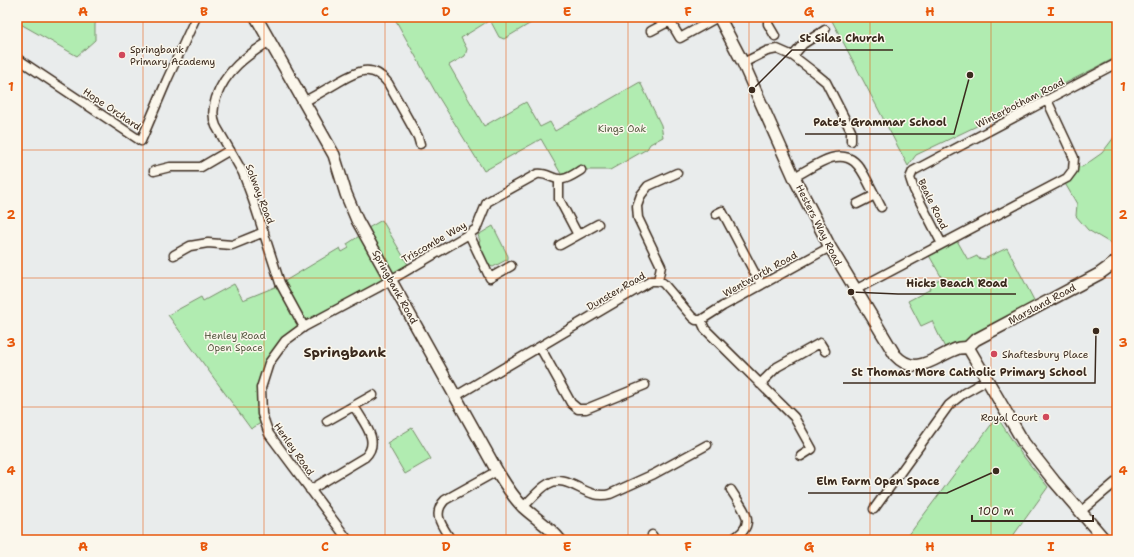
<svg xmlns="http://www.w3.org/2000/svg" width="1134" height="557" font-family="'Shantell Sans',sans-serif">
	<rect width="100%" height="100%" fill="#e9ecec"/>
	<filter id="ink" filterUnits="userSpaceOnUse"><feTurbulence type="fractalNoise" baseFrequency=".025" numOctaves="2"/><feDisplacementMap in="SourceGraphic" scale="8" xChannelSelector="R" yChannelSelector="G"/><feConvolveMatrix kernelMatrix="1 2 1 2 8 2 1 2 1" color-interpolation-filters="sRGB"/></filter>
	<g filter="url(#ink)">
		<path fill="#b1ecb1" stroke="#768b68" d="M 17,17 L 99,17 L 95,24 L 95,40 L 77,56 L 17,22 Z
			M 396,17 L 541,17 L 504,39 L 499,37 L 490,20 L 461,38 L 467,49 L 465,56 L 449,65 L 484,126 L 526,102 L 540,127 L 550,122 L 555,131 L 640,82 L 661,125 L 663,137 L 650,144 L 647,149 L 610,170 L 581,170 L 564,179 L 541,139 L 484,171 L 436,93 L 395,19 Z
			M 830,17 L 1117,17 L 1117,57 L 1044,94 L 916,155 L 908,166 Z
			M 1115,136 L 1117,137 L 1117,247 L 1088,230 L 1076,216 L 1077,204 L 1063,180 L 1074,165 L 1082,167 L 1102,153 Z
			M 382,220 L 410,268 L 297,331 L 266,371 L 264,421 L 251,429 L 168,315 L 201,297 L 203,301 L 234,284 L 243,300 L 275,287 L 340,248 L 342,252 L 349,248 L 347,244 L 364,233 L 363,231 Z
			M 493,226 L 508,256 L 508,259 L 493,267 L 488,265 L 479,243 L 480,241 L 478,235 Z
			M 955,237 L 968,260 L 977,256 L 978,258 L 984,259 L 1007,248 L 1037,306 L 948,354 L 932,321 L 921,326 L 908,301 L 929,290 L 932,283 L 942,278 L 927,252 Z
			M 997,417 L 1020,452 L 1048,487 L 1010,540 L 905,540 Z
			M 412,428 L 431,459 L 405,474 L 387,443 Z"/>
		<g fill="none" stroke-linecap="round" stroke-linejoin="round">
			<defs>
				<path id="street" d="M 768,17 L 768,24 L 775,36
					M 651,31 L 670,21 L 680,38 L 718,17
					M 270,41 C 247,55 225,71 216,98 C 213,108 212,116 216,126 L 243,173 L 253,200 L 280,283 L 304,327
					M 793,56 L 803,44 L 825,30
					M 18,59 L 141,141 L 167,80 L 196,17
					M 743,63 L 767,51 L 777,49 L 793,56 L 815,73 L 826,82 L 851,131 L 851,141
					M 305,101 C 315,96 325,90 335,84 C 354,73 371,61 388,83 L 418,137 L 420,144
					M 154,171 L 170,167 L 201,167 L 230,150
					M 794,177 C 806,171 818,162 831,158 C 852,152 860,166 868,182 C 872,190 877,199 881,207
					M 559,179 L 559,199 L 578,235 L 598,224
					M 857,204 L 875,195
					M 716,214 L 722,211 L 761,285
					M 469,234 L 490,278 L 511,266
					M 942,244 L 914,190 L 910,178 L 913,171 L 1117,63
					M 560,245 L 578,235
					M 174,255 L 190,246 L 208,243 L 232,245 L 264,232
					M 658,281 L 661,266 L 638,218 L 637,206 L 641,195 L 648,186 L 677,173
					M 855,290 L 1067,178 L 1073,170 L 1074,158 L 1047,100
					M 701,320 L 705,329 L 794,417 L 812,449 L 801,456
					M 701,320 L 723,306 L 830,247
					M 540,347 L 571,403 L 578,409 L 586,409 L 645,385
					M 760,384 L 777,367 L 820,343 L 825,351
					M 456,396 L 651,281 L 658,281 L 663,283 L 692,317 L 696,320 L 701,320
					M 327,421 L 373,395
					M 310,490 L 365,457 C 382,441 362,421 354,406
					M 731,490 C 743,510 760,524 731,540
					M 523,507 C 531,500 539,489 548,484 C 569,472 585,501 610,494 L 654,474 L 707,445
					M 874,509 L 949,405 L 964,393 L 987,380
					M 1080,512 L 1117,481
					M 652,535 L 655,540
					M 348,540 L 269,434 L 262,414 L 261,388 L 269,363 L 285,341 L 304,327 L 377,288 L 469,234 L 476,229 L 487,202 L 537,174 C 547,172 554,181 563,179 C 569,178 576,173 581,170
					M 451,540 C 443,527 431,514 445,500 L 497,471"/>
				<path id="secondary" d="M 256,17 L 334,155 L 346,194 L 357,220 L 497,471 C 505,484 512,496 523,507 C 535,518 550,527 560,540
					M 719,17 L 743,63 L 794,177 L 830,247 L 895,355 C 917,379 936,355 959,348 C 962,348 965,348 968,347
					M 968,347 L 1024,443 L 1054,481 L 1105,540
					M 968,347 L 975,340 L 1099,274 L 1117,261"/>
			</defs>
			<use href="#street" stroke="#3b2a1e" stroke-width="11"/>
			<use href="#secondary" stroke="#3b2a1e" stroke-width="14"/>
			<use href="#street" stroke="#fbf7ec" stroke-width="8"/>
			<use href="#secondary" stroke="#fbf7ec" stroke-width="11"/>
		</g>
	</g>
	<path fill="none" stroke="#e8590c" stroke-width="1" stroke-opacity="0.55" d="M 143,17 L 143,540M 264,17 L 264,540M 385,17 L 385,540M 506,17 L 506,540M 628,17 L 628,540M 749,17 L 749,540M 870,17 L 870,540M 991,17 L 991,540M 17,150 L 1117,150M 17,278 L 1117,278M 17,407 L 1117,407"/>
	<g fill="#d1495b" stroke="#fbf7ec" stroke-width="1.5">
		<circle cx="122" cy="55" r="4"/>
		<circle cx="994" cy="354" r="4"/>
		<circle cx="1046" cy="417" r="4"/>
	</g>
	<g text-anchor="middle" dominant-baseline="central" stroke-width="3" stroke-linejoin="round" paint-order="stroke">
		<g font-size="10" fill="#3b2a1e" stroke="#fbf7ec" text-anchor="start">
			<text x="130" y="49">Springbank<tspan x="130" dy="12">Primary Academy</tspan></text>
			<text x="1002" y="354">Shaftesbury Place</text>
			<text x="1038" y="417" text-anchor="end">Royal Court</text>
		</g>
		<g font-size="10" fill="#3b2a1e" stroke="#fbf7ec">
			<text transform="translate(1020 103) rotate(-27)">Winterbotham Road</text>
			<text transform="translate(112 109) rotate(34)">Hope Orchard</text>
			<text transform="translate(260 194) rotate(69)">Solway Road</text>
			<text transform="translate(933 204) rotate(64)">Beale Road</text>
			<text transform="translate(819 225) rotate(63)">Hesters Way Road</text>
			<text transform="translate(434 242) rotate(-30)">Triscombe Way</text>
			<text transform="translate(760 274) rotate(-29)">Wentworth Road</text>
			<text transform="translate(395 287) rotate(61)">Springbank Road</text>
			<text transform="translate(616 291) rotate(-30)">Dunster Road</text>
			<text transform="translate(1042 304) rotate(-28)">Marsland Road</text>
			<text transform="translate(294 449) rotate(55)">Henley Road</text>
		</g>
		<g font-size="10" fill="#585a43" stroke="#fbf7ec">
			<text x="622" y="128">Kings Oak</text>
			<text x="235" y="335">Henley Road<tspan x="235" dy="12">Open Space</tspan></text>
		</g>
		<g font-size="14" font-weight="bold" fill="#3b2a1e" stroke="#fbf7ec">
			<text x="345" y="352">Springbank</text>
		</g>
	</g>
	<path fill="none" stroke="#3b2a1e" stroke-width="1.5" d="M752 90L792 50H893M970 75L954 134H805M851 292L898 294H1016M1096 331L1095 383H843M996 471L947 493H808"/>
	<g fill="#3b2a1e" stroke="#fbf7ec" stroke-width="1.5">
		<circle cx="752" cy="90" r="4"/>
		<circle cx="970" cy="75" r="4"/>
		<circle cx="851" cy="292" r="4"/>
		<circle cx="1096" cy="331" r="4"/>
		<circle cx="996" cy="471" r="4"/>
	</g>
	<g font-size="11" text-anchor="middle" font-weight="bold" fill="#3b2a1e" stroke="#fbf7ec" stroke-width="3" stroke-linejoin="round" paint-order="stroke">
		<text x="842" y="42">St Silas Church</text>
		<text x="880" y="126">Pate's Grammar School</text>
		<text x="957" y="287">Hicks Beach Road</text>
		<text x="969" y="376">St Thomas More Catholic Primary School</text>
		<text x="878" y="485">Elm Farm Open Space</text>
	</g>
	<rect width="1134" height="557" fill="none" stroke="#fbf7ec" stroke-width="44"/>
	<path d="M972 515v6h121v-6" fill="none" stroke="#3b2a1e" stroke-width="2"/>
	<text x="978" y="515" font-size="12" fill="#3b2a1e" stroke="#fbf7ec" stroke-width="3" paint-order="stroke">100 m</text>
	<rect x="22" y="22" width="1090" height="513" fill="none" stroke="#e8590c" stroke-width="1.5"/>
	<g font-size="13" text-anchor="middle" font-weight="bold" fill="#e8590c">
		<text x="83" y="16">A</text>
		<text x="204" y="16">B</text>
		<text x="325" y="16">C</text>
		<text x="446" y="16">D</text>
		<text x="567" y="16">E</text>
		<text x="688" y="16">F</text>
		<text x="809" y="16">G</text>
		<text x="930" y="16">H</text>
		<text x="1051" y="16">I</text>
		<text x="11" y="91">1</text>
		<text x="1123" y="91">1</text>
		<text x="11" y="219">2</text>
		<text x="1123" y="219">2</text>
		<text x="11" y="347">3</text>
		<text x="1123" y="347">3</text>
		<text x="11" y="475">4</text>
		<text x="1123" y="475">4</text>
		<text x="83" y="551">A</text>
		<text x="204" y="551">B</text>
		<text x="325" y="551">C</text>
		<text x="446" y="551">D</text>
		<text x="567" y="551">E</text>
		<text x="688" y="551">F</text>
		<text x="809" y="551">G</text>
		<text x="930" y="551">H</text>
		<text x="1051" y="551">I</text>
	</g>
</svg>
